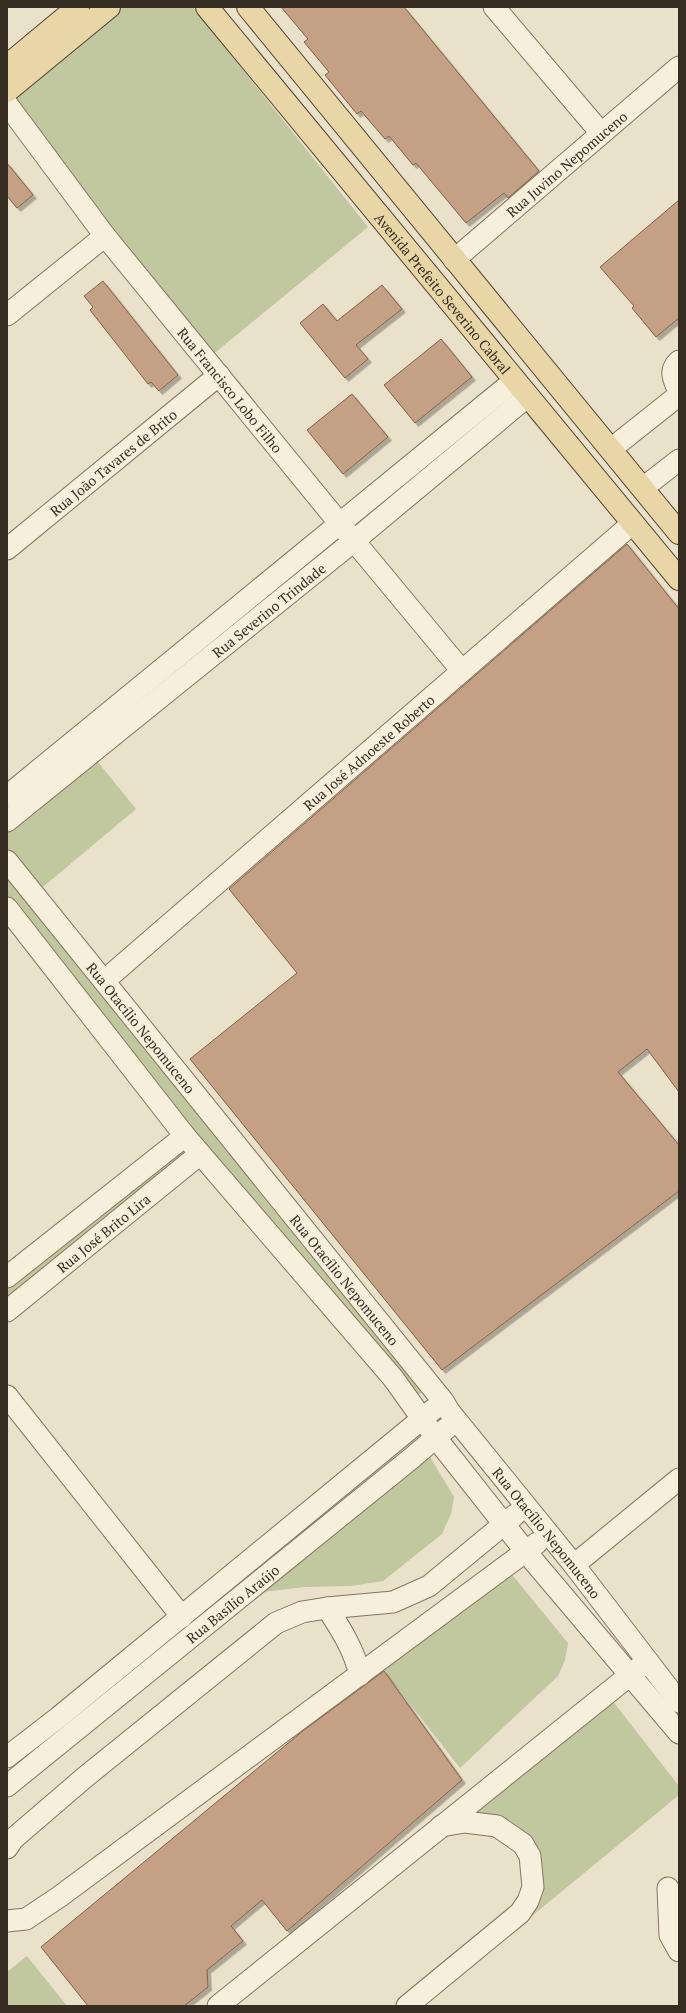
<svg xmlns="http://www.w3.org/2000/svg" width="686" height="2013" font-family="'PT Serif',serif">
	<defs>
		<filter id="shadow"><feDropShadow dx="3.5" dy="3.5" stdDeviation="0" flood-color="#0004"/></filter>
	</defs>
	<rect width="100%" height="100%" fill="#eae1ca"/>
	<path fill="#c1c79f" d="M 117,7 L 193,7 L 368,227 L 211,356 L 7,95 Z
		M 93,756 L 136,809 L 37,892 L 7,857 L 7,824 Z
		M 7,866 L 426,1389 L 414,1398 L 186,1123 L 7,900 Z
		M 186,1141 L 198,1153 L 7,1307 L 7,1283 Z
		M 427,1452 L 454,1497 L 451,1514 L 442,1534 L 383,1581 L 351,1586 L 305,1587 L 253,1593 Z
		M 509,1571 L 568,1643 L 565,1660 L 558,1676 L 460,1768 L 381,1667 Z
		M 611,1699 L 679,1786 L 679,1795 L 527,1920 L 534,1850 L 460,1816 Z
		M 27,1956 L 67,2006 L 7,2006 L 7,1972 Z"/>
	<path fill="#c4a084" stroke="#826148" filter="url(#shadow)" d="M 281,7 L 404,7 L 539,171 L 508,198 L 504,193 L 466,223 L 416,163 L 413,165 L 389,136 L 385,139 L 361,111 L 357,114 L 325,75 L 329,72 L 304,42 L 308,39 Z
		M 7,163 L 33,195 L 17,208 L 7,196 Z
		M 679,200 L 679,318 L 656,337 L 632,308 L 634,306 L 600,267 Z
		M 103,281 L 178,375 L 159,391 L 151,382 L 148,384 L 90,310 L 93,307 L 84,296 Z
		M 382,285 L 402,309 L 356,345 L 368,359 L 345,378 L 300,323 L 323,304 L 337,321 Z
		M 441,339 L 472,377 L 415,423 L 384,385 Z
		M 352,394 L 388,437 L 343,474 L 307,430 Z
		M 627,544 L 679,609 L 679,1092 L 647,1049 L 618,1072 L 679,1145 L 679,1191 L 442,1370 L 190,1059 L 297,973 L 229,889 Z
		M 384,1671 L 462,1780 L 287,1931 L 262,1900 L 231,1926 L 243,1941 L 207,1970 L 208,1987 L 184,2006 L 88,2006 L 41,1947 L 304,1730 Z"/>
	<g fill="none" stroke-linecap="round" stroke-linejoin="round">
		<defs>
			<g id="minor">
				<path d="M 494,7 L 601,133"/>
				<path id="s1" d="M 7,104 L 105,236 L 340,524 L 462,671"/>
				<path id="s2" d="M 454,260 L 679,67"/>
				<path d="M 7,315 L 105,236"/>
				<path d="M 679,361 C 668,371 674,380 679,392"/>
				<path d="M 611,449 L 679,395"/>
				<path d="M 643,488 L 679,460"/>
				<path id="s3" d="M 7,549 L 219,375"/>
				<path d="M 7,796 L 515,380"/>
				<path id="s4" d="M 7,821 L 355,540 L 528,396"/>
				<path id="s5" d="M 7,861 L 443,1401 L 449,1411 L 574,1565 L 679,1702"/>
				<path d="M 7,908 L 185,1136 L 393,1378 L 436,1438 L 526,1552 L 679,1733"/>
				<path id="s6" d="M 104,981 L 633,523"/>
				<path d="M 7,1277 L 185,1136"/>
				<path id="s7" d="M 7,1311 L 200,1154"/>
				<path d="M 7,1396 L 182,1617"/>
				<path d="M 574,1565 L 679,1479"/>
				<path d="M 327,1608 C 341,1629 354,1650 360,1675"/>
				<path d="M 7,1757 L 59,1717 L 434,1409"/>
				<path id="s8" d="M 7,1786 L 413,1457 L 447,1428"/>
				<path d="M 7,1848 L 13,1839 L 84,1778 L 276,1623 L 302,1612 L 327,1608 L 393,1602 L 429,1586 L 515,1515"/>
				<path d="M 668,1888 L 670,1935 L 679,1951"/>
				<path d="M 7,1921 L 26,1919 L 59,1897 L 537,1543"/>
				<path d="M 218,2006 L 640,1667"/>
				<path d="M 407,2006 L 520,1913 L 528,1901 L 533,1887 L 530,1856 L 523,1844 L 497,1826 L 465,1822 L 441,1826"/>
			</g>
			<g id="major">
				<path id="s9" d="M 207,7 L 679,579"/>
				<path d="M 248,7 L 679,533"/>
				<path d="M 7,66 L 78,7"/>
				<path d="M 7,91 L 109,7"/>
			</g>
		</defs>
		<use href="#minor" stroke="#857560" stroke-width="23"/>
		<use href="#major" stroke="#534334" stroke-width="24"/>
		<use href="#minor" stroke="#f6efdc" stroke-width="21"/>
		<use href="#major" stroke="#e8d6a7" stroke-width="22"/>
	</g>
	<g text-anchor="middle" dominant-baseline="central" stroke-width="3.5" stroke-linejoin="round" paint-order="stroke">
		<g font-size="14" fill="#372d22" stroke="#f2ecd9">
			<text stroke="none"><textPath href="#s2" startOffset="148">Rua Juvino Nepomuceno</textPath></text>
			<text stroke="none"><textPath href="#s9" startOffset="371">Avenida Prefeito Severino Cabral</textPath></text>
			<text stroke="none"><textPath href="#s1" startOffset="363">Rua Francisco Lobo Filho</textPath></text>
			<text stroke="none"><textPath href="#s3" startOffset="137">Rua João Tavares de Brito</textPath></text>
			<text stroke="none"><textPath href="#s4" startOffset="336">Rua Severino Trindade</textPath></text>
			<text stroke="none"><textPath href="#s6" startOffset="350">Rua José Adnoeste Roberto</textPath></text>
			<text stroke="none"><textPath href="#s5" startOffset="214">Rua Otacílio Nepomuceno</textPath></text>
			<text stroke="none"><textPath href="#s7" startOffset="124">Rua José Brito Lira</textPath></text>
			<text stroke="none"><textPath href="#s5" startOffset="538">Rua Otacílio Nepomuceno</textPath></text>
			<text stroke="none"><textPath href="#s5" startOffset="862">Rua Otacílio Nepomuceno</textPath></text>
			<text stroke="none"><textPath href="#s8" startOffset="290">Rua Basílio Araújo</textPath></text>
		</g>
	</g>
	<rect width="686" height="2013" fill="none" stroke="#372d22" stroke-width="16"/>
</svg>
